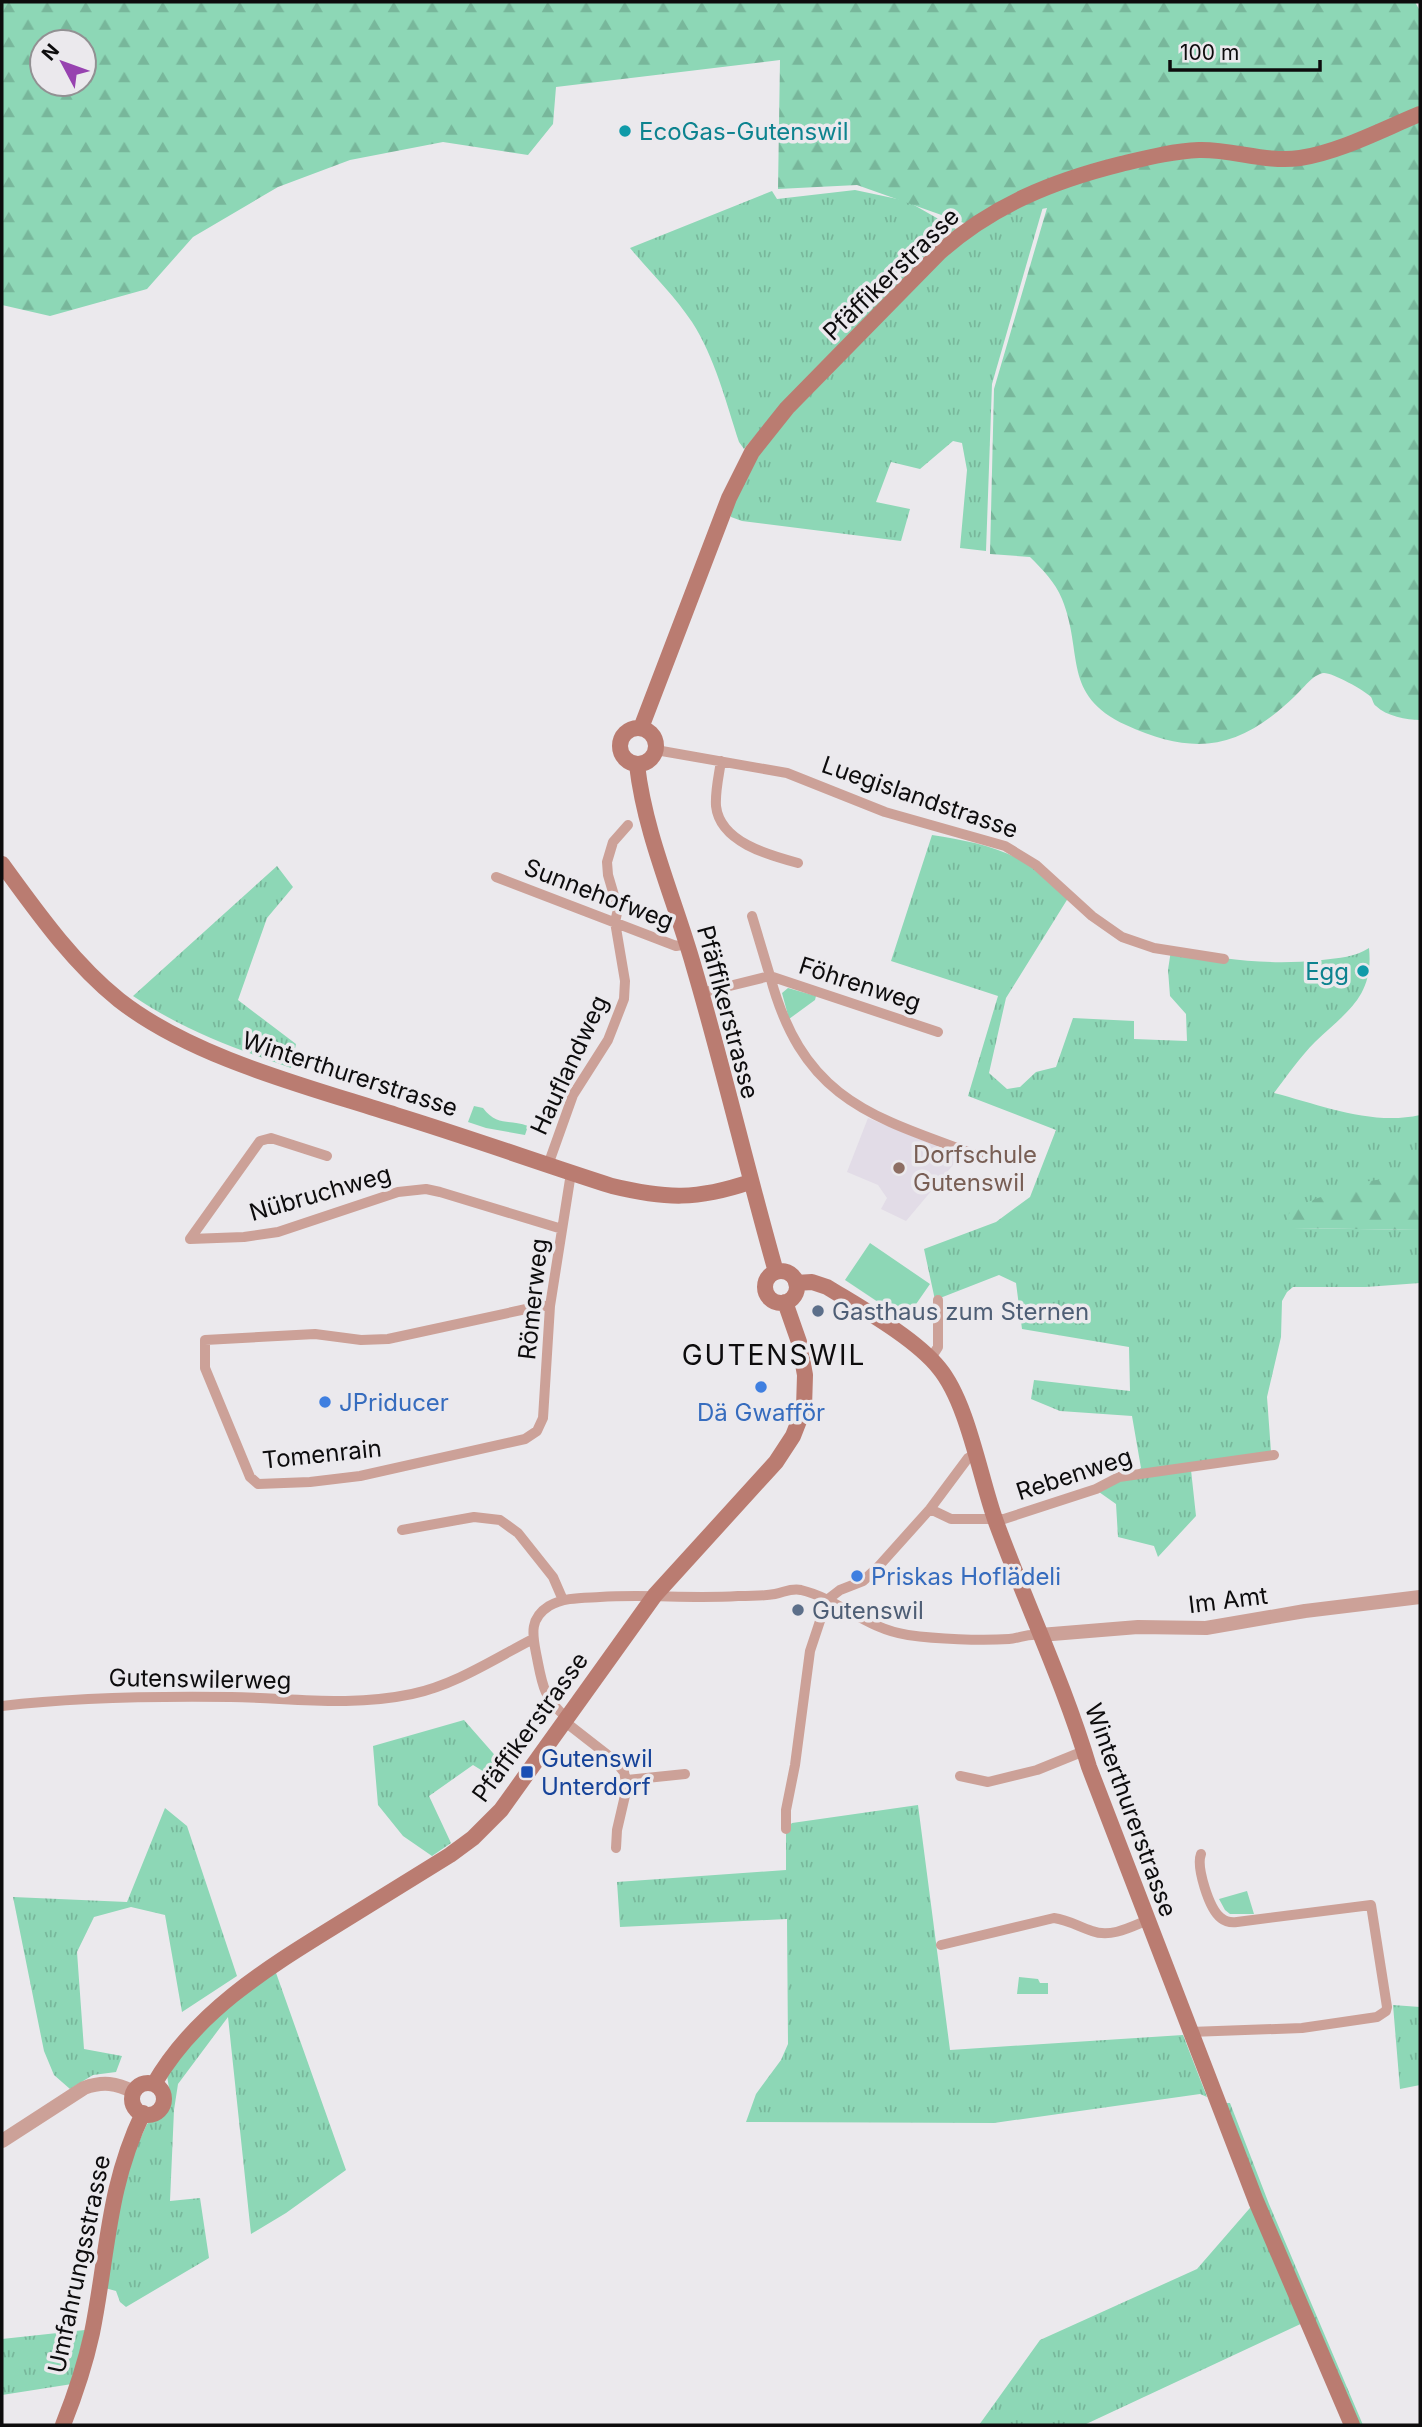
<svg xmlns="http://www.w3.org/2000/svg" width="1422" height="2427" font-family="Inter,sans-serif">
	<defs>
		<pattern id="grass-tufts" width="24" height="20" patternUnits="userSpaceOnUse" patternTransform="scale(1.75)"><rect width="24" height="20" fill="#8dd7b6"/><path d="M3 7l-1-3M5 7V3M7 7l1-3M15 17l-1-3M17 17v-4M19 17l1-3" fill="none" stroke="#78b79b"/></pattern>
		<pattern id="forest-firs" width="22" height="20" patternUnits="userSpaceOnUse" patternTransform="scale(1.75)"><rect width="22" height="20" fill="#8dd7b6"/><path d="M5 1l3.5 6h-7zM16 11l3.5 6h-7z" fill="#78b79b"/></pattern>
	</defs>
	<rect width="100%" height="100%" fill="#ebe9ed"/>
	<path fill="#e2dce7" d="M 868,1118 L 956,1154 L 953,1165 L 906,1221 L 881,1209 L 887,1198 L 878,1185 L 847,1172 Z"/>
	<path fill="url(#grass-tufts)" d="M 855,190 L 907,201 L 956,229 L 935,245 L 770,418 L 744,449 L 739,442 C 726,402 715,358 692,322 C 674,295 651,273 630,248 L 772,191 L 777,199 Z
		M 1047,193 L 992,384 L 986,551 L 960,548 L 967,470 L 962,443 L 953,441 L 920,469 L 891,462 L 876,502 L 910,509 L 901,541 L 742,521 L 731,517 L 730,514 L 751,465 L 773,433 L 936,265 L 970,236 L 1007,211 Z
		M 932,835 C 963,840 993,845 1021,860 C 1038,870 1054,883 1070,895 L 1006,998 L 989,1073 L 1007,1089 L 1020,1087 L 1036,1072 L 1056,1067 L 1073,1018 L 1134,1021 L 1134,1039 L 1187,1041 L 1186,1014 L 1170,996 L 1168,970 L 1171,950 C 1226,959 1266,966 1322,960 C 1339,958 1355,957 1369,948 C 1374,997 1346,1012 1315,1042 C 1300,1057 1287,1076 1274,1093 C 1321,1105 1372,1126 1420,1115 L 1420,1182 L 1414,1175 L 1294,1228 L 1420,1230 L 1420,1283 L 1366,1287 L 1293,1287 L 1287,1292 L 1282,1301 L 1281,1337 L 1267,1397 L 1271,1452 L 1191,1470 L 1196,1516 L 1158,1557 L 1154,1546 L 1118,1537 L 1116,1504 L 1099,1492 L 1141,1468 L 1132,1416 L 1060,1411 L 1031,1399 L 1034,1380 L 1130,1391 L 1129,1347 L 1022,1329 L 1016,1283 L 999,1275 L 935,1300 L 924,1249 L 996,1222 L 1030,1197 L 1056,1130 L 968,1096 L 998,996 L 891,961 Z
		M 277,866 L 293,887 L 267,918 L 238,1000 L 296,1044 L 291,1068 C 234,1048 185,1031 133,996 Z
		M 464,1720 L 507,1769 L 499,1781 L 473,1765 L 429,1796 L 451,1843 L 432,1856 L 403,1836 L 378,1805 L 373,1746 Z
		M 918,1805 L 950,2050 L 1183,2035 L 1207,2097 L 1200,2094 L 994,2123 L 746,2122 L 756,2094 L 781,2060 L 788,2044 L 787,1919 L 620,1927 L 617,1882 L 786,1870 L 786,1829 L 792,1823 Z
		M 165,1808 L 187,1826 L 237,1976 L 182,2012 L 165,1915 L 131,1907 L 94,1917 L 77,1952 L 84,2049 L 122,2056 L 116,2072 L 93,2075 L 70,2089 L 54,2075 L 44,2051 L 13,1897 L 127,1902 Z
		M 275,1970 L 346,2170 L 286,2213 L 251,2234 L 228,2017 L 178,2084 L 174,2110 L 170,2201 L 200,2198 L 209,2258 L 126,2307 L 120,2302 L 116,2291 L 105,2288 L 126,2170 L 147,2124 C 150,2121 154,2120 158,2119 C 176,2109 169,2092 167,2075 C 193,2032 236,2000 275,1970 Z
		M 1393,2005 L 1420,2007 L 1420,2085 L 1400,2089 Z
		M 1217,2103 L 1230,2103 L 1269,2204 L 1363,2425 L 1352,2425 L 1307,2321 L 1084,2425 L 979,2425 L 1040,2340 L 1197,2269 L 1256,2201 Z
		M 85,2330 L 72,2384 L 2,2395 L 2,2339 Z"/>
	<path fill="url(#forest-firs)" fill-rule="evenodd" d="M 2,2 L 1415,2 L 1420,11 L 1420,720 C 1407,720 1386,716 1376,706 C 1373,704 1373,700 1371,697 C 1364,690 1333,673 1324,673 C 1313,674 1303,689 1295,696 C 1240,749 1196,757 1126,725 C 1061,695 1084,653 1062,599 C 1055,582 1043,570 1030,557 L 990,554 L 994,389 L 1047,208 L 964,223 L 857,185 L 778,189 L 780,60 L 556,87 L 553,124 L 528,155 L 443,142 L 350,160 L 278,187 L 193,237 L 147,289 L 50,316 L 2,305 ZM 42,42 L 84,42 L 84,84 L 42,84 Z
		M 1415,1174 L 1420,1182 L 1420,1230 L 1294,1228 L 1287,1218 L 1292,1208 L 1357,1183 Z"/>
	<path fill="#8dd7b6" d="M 788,988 L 816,996 L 815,1000 L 789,1019 L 782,993 Z
		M 474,1106 L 483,1108 C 497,1127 511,1119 528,1126 L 525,1135 L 486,1128 L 468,1122 Z
		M 870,1243 L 930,1284 L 905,1320 L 845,1280 Z
		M 1247,1891 L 1254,1914 L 1230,1914 L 1225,1910 L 1219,1899 Z
		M 1019,1977 L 1038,1979 L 1040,1983 L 1048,1983 L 1048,1994 L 1017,1994 Z"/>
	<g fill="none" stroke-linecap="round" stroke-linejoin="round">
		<path stroke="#cca198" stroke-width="10" d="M 656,750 L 787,773 L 885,812 L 1005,846 L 1036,865 L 1092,916 L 1122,937 L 1154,948 L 1224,959
			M 721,761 C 719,775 715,791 716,806 C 720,842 768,855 798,863
			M 496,877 L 676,946 L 687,944
			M 752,916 L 770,976 L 938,1032
			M 701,993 L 770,976 C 805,1107 880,1118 992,1161
			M 548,1165 L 573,1095 L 608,1040 L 624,999 L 625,981 L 615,922 L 618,909 L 608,875 L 607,862 L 613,842 L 628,825
			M 190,1239 L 244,1237 L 278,1232 L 398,1192 L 426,1189 L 440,1192 L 562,1229
			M 190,1239 L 260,1141 L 271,1138 L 327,1156
			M 550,1306 L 540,1306 L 388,1339 L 361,1340 L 315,1334 L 205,1340 L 205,1368 L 250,1477 L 258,1484 L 310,1482 L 360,1476 L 525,1439 L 537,1431 L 543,1418 L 550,1306 L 571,1173
			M 931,1358 L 938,1347 L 938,1300
			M 930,1509 L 951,1519 L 1004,1519 L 1096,1489 L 1119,1477 L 1274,1455
			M 402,1530 L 474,1517 L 500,1520 L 518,1533 L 553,1577 L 563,1600
			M 827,1600 L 840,1590 L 863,1581 L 878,1567 L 930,1509 L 968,1458 L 975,1454
			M 2,1706 C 77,1697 155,1696 231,1697 C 292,1698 351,1707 412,1694 C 455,1685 494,1659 533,1639
			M 566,1717 C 542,1697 542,1682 536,1653 C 532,1633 530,1618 549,1606 C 564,1597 583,1598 600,1597 C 646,1594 692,1599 738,1596 C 750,1596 764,1596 775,1594 C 785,1592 791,1588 801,1590 C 839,1599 866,1629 908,1635 C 937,1639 980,1641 1009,1639 C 1020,1638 1028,1633 1040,1635
			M 564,1721 L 614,1760 L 624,1772 L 627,1787 L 617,1830 L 616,1848
			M 960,1776 L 988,1782 L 1037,1770 L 1084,1751
			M 627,1780 L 685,1774
			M 786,1829 L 786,1810 L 795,1765 L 810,1651 L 827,1600
			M 941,1945 L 1054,1918 C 1069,1920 1079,1927 1092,1931 C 1111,1938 1131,1927 1148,1920
			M 1190,2032 L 1302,2028 L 1377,2017 L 1386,2011 L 1387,2007 L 1371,1905 L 1237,1922 C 1231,1923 1226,1922 1221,1918 C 1209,1909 1196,1867 1201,1854"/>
		<path stroke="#cca198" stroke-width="14" d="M 1040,1635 L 1138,1627 L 1206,1628 L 1305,1611 L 1420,1597
			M 2,2141 L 84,2088 C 103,2081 116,2083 134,2092"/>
		<path stroke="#ba7c71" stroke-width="16" d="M620 746a18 18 0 1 1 36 0a18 18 0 1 1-36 0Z
			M 641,728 L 729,498 L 752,452 L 787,408 L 940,252 C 993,205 1053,181 1121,164 C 1146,158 1173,151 1199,150 C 1233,149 1266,163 1300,158 C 1340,152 1383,129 1420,114
			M 637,765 C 645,834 674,898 693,964 C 723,1066 747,1170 776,1272
			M 2,864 C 37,912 72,962 119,1000 C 193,1058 306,1086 396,1115 C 468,1137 540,1163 612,1186 C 666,1199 697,1200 750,1182
			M765 1287a16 16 0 1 1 32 0a16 16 0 1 1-32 0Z
			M 796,1283 L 812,1282 L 827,1287 C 861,1308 915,1338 939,1368 C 968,1403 980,1478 996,1522 C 1026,1604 1064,1683 1089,1767 L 1256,2201 L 1352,2425
			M132 2099a16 16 0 1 1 32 0a16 16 0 1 1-32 0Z
			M 154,2084 C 195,2013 264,1970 332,1928 C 372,1903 411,1879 450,1855 L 473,1838 L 501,1810 L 655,1595 L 776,1462 L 793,1436 L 804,1408 L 805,1375 L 799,1342 L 785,1302
			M 63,2425 C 75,2395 85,2365 92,2333 C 108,2254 107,2188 143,2113"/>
	</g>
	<g fill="#0f9aa8" stroke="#ebe9ed" stroke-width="2.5">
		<circle cx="625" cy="131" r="7"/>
		<circle cx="1363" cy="971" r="7"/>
	</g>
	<circle fill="#8d6e63" stroke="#ebe9ed" stroke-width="2.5" cx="899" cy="1168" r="7"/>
	<g fill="#5c6f8a" stroke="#ebe9ed" stroke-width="2.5">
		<circle cx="818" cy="1311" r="7"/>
		<circle cx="798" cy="1610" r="7"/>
	</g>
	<g fill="#3f7fe0" stroke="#ebe9ed" stroke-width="2.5">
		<circle cx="761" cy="1387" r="7"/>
		<circle cx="325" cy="1402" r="7"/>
		<circle cx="857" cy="1576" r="7"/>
	</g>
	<rect fill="#1a4fb4" stroke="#ebe9ed" stroke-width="2.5" x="520" y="1765" width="14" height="14" rx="3.5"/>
	<g text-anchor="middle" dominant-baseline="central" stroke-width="7" stroke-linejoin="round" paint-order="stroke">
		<g font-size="24" fill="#0d838f" stroke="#ebe9ed" text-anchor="start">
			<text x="639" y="131">EcoGas-Gutenswil</text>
			<text x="1349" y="971" text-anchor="end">Egg</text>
		</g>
		<g font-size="24" fill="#0d0c0d" stroke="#ebe9ed">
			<text transform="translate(891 274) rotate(-44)">Pfäffikerstrasse</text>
			<text transform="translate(920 797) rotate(19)">Luegislandstrasse</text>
			<text transform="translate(599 894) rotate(21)">Sunnehofweg</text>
			<text transform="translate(860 984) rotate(18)">Föhrenweg</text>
			<text transform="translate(728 1012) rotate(75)">Pfäffikerstrasse</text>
			<text transform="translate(569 1065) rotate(-65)">Hauflandweg</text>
			<text transform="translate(350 1074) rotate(18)">Winterthurerstrasse</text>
			<text transform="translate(320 1193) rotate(-16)">Nübruchweg</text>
			<text transform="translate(533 1299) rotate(-84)">Römerweg</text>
			<text transform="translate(322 1454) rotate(-6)">Tomenrain</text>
			<text transform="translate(1074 1474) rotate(-18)">Rebenweg</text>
			<text transform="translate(1228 1600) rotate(-7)">Im Amt</text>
			<text transform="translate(200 1679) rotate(1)">Gutenswilerweg</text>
			<text transform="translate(530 1727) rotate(-54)">Pfäffikerstrasse</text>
			<text transform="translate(1131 1810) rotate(70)">Winterthurerstrasse</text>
			<text transform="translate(79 2264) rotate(-78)">Umfahrungsstrasse</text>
		</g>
		<g font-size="24" fill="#785e54" stroke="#ebe9ed" text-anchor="start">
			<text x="913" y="1154">Dorfschule<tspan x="913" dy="28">Gutenswil</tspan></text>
		</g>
		<g font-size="24" fill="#4e5e75" stroke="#ebe9ed" text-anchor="start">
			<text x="832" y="1311">Gasthaus zum Sternen</text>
			<text x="812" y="1610">Gutenswil</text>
		</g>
		<g font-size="24" fill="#366cbe" stroke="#ebe9ed" text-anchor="start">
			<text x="339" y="1402">JPriducer</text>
			<text x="761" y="1412" text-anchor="middle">Dä Gwafför</text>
			<text x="871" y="1576">Priskas Hoflädeli</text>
		</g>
		<g font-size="24" fill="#164399" stroke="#ebe9ed" text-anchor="start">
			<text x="541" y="1758">Gutenswil<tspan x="541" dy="28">Unterdorf</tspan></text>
		</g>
		<g font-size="28" letter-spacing="2" fill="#0d0c0d" stroke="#ebe9ed">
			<text x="774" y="1355">GUTENSWIL</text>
		</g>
	</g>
	<rect width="1422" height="2427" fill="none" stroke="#0d0c0d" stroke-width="7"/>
	<g transform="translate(63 63) rotate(311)"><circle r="33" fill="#ebe9ed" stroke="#929193" stroke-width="2"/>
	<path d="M0-5L12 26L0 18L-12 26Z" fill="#9742b0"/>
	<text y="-10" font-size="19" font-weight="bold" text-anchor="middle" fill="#0d0c0d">N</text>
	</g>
	<path d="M1170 60v10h150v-10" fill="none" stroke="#0d0c0d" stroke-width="3.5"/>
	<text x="1180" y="60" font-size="21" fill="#0d0c0d" stroke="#ebe9ed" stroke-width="5" paint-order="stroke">100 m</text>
</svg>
